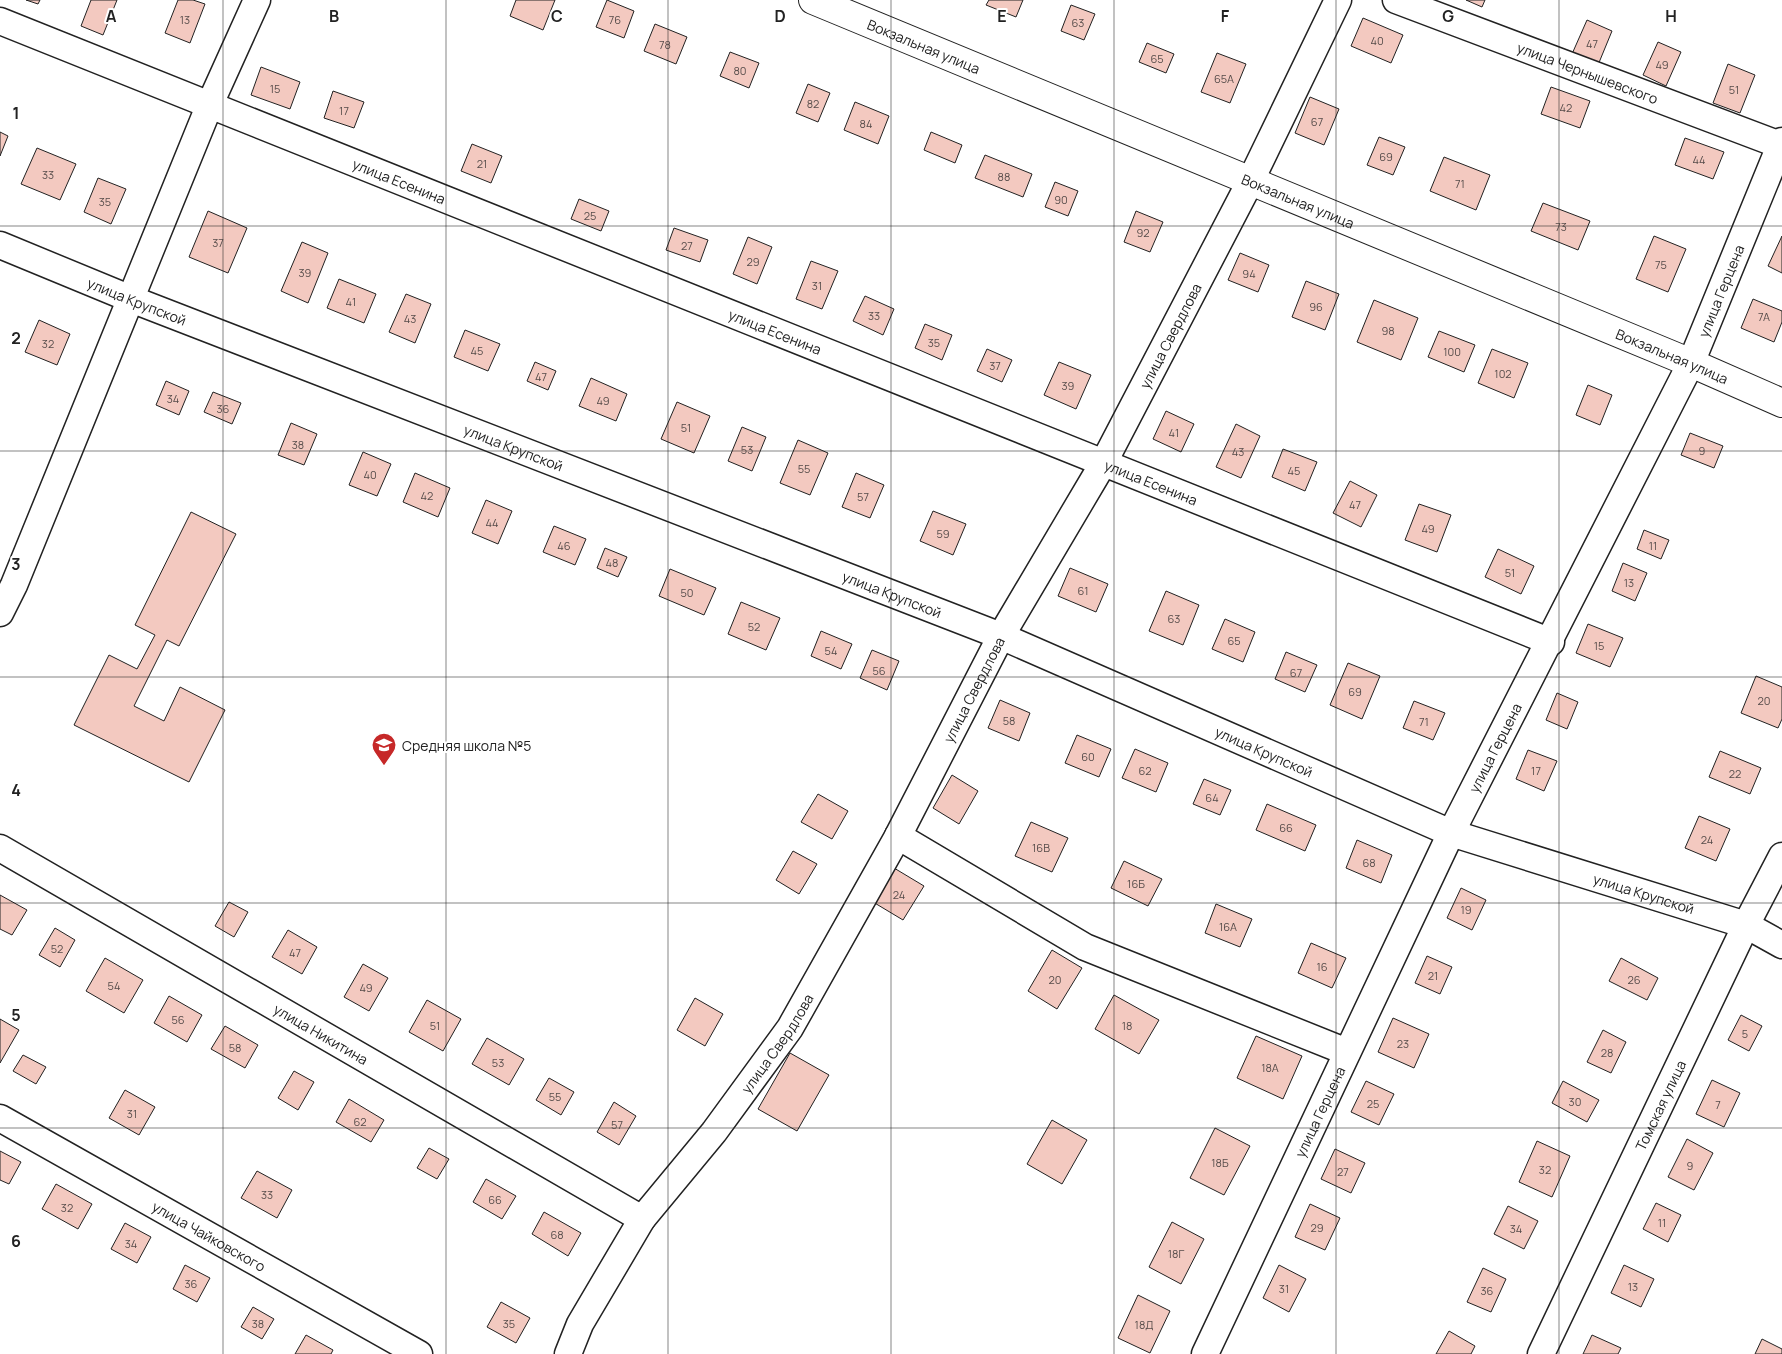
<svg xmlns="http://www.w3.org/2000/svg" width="1782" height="1354" font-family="Manrope,sans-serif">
	<rect width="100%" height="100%" fill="#fff"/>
	<path fill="#f3c9c0" stroke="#222" d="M 26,0 L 40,0 L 38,4 Z
		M 91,0 L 117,0 L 103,35 L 81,26 Z
		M 178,0 L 193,0 L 205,4 L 190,43 L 165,33 Z
		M 516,0 L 555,0 L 543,30 L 510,16 Z
		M 607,0 L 634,11 L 624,38 L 596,27 Z
		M 989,0 L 1023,0 L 1016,17 L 986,5 Z
		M 1466,0 L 1485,0 L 1482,7 Z
		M 1071,5 L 1095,14 L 1084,40 L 1061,31 Z
		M 1363,18 L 1403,35 L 1391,63 L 1351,46 Z
		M 1587,20 L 1612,31 L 1598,65 L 1572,54 Z
		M 655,24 L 687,37 L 676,64 L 644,51 Z
		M 1658,42 L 1681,52 L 1666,86 L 1643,75 Z
		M 1147,43 L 1174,54 L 1166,73 L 1139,62 Z
		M 730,52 L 759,63 L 749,88 L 720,76 Z
		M 1217,53 L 1246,64 L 1230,103 L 1201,92 Z
		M 1728,64 L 1755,75 L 1740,113 L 1713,103 Z
		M 261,67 L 300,82 L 290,109 L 251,95 Z
		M 808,84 L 830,93 L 818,122 L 796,113 Z
		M 1551,87 L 1590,101 L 1580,128 L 1541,114 Z
		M 333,91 L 364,102 L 354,128 L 324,118 Z
		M 1310,97 L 1339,109 L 1324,145 L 1295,133 Z
		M 855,102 L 889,116 L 878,144 L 844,130 Z
		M 0,132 L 8,136 L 0,156 Z
		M 931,132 L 962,145 L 955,163 L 924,150 Z
		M 1379,137 L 1405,147 L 1393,175 L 1367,165 Z
		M 1685,138 L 1724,152 L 1713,179 L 1675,165 Z
		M 472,144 L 502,156 L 491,183 L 461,171 Z
		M 37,148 L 76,164 L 60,200 L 21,184 Z
		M 985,155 L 1032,174 L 1023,197 L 975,178 Z
		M 1444,157 L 1490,175 L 1476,210 L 1430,191 Z
		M 98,178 L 126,189 L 111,224 L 84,212 Z
		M 1055,182 L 1078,191 L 1068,216 L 1045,207 Z
		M 579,199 L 609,211 L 601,231 L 571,219 Z
		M 1543,203 L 1590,221 L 1578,250 L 1531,231 Z
		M 208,211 L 247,228 L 228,273 L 189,257 Z
		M 1136,211 L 1163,222 L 1150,252 L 1124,242 Z
		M 674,228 L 708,240 L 700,262 L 666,250 Z
		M 1654,236 L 1686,249 L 1668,292 L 1636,279 Z
		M 1782,236 L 1782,273 L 1768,266 Z
		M 748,237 L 772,247 L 757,284 L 733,274 Z
		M 302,242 L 328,253 L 308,303 L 281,291 Z
		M 1240,253 L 1269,265 L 1258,292 L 1228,280 Z
		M 811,261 L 838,271 L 822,309 L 796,299 Z
		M 339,279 L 376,294 L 364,323 L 327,308 Z
		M 1306,281 L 1339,294 L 1325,330 L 1292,317 Z
		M 406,294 L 431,304 L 415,343 L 389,332 Z
		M 865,296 L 894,309 L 883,335 L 853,321 Z
		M 1753,299 L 1782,311 L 1782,322 L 1774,342 L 1741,328 Z
		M 1374,300 L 1418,318 L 1401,360 L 1357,342 Z
		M 39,320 L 70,334 L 57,365 L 25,352 Z
		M 925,324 L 952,335 L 942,360 L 915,348 Z
		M 465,330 L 500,344 L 488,371 L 454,357 Z
		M 1439,331 L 1475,345 L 1464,372 L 1428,357 Z
		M 987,349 L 1012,360 L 1002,382 L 977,371 Z
		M 1492,349 L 1528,363 L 1514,398 L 1478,383 Z
		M 535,362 L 556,371 L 548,390 L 527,381 Z
		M 1059,362 L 1091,375 L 1076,409 L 1044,395 Z
		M 591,378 L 627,394 L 616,421 L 579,406 Z
		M 166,381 L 189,391 L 179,415 L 156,405 Z
		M 1588,385 L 1612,395 L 1600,425 L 1576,415 Z
		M 213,392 L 241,403 L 232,424 L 204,412 Z
		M 677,402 L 710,416 L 694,453 L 661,439 Z
		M 1166,411 L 1194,424 L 1181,452 L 1153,439 Z
		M 291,423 L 317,434 L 304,465 L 278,455 Z
		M 1236,424 L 1260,436 L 1241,478 L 1216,467 Z
		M 742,427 L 766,437 L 752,471 L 728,461 Z
		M 1690,433 L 1723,446 L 1714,468 L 1681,455 Z
		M 798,440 L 828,453 L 810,495 L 780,483 Z
		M 1283,449 L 1317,462 L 1305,491 L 1272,477 Z
		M 363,452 L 391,464 L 377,496 L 349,485 Z
		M 415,473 L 450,488 L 438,517 L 403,502 Z
		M 856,473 L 884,485 L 870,518 L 842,507 Z
		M 1350,481 L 1377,495 L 1361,527 L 1333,513 Z
		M 486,500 L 512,511 L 498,544 L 472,533 Z
		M 1419,504 L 1451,515 L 1437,552 L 1405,540 Z
		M 933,511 L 966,524 L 953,555 L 920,541 Z
		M 191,512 L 236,534 L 179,646 L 167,640 L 134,706 L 164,721 L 180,687 L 225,710 L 189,782 L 74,725 L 109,655 L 137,669 L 155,635 L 135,625 Z
		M 554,526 L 586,539 L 575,565 L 543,552 Z
		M 1644,530 L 1669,540 L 1661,559 L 1637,549 Z
		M 605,548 L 627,557 L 618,577 L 597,568 Z
		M 1498,549 L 1534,566 L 1521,594 L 1485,577 Z
		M 1623,563 L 1647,573 L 1635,601 L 1612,591 Z
		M 1070,568 L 1108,584 L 1096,612 L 1058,596 Z
		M 670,569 L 716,588 L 704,615 L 659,596 Z
		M 1166,591 L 1199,605 L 1183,645 L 1149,631 Z
		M 741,602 L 780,618 L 766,650 L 728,634 Z
		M 1225,619 L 1255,632 L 1243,662 L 1212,649 Z
		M 1588,624 L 1623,638 L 1610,667 L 1576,653 Z
		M 821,631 L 852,644 L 841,669 L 811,656 Z
		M 872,650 L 899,661 L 887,690 L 860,678 Z
		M 1286,652 L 1317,665 L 1305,692 L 1275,679 Z
		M 1348,663 L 1380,676 L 1362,719 L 1330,705 Z
		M 1756,676 L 1782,687 L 1782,719 L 1778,728 L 1741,713 Z
		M 1557,693 L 1578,702 L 1567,729 L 1546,720 Z
		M 1000,700 L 1030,713 L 1019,741 L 988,728 Z
		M 1414,701 L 1445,713 L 1433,740 L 1403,728 Z
		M 1077,735 L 1111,749 L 1099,777 L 1065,763 Z
		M 1135,749 L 1168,763 L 1156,792 L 1122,778 Z
		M 1528,750 L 1557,761 L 1544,791 L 1516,779 Z
		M 1720,751 L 1761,768 L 1750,794 L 1709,777 Z
		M 952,775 L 978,791 L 959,824 L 933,808 Z
		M 1204,779 L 1231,790 L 1220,815 L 1193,804 Z
		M 818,794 L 848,811 L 832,839 L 801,822 Z
		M 1267,804 L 1316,825 L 1305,851 L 1256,830 Z
		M 1699,816 L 1730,829 L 1716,861 L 1685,848 Z
		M 1031,822 L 1068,838 L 1052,872 L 1015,856 Z
		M 1357,840 L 1392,855 L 1381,883 L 1346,868 Z
		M 793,851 L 817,864 L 799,894 L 776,880 Z
		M 1124,861 L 1162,879 L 1148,906 L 1111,888 Z
		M 894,868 L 924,886 L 903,920 L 873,902 Z
		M 1461,888 L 1486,900 L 1472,930 L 1447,918 Z
		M 0,895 L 27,910 L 12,935 L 0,929 Z
		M 229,902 L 248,912 L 234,937 L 215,926 Z
		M 1216,904 L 1252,919 L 1240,947 L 1205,933 Z
		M 55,928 L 75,940 L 60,967 L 39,955 Z
		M 288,930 L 317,947 L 302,974 L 272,957 Z
		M 1311,943 L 1346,958 L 1332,988 L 1298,973 Z
		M 1052,950 L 1082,968 L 1057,1009 L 1028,991 Z
		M 1427,956 L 1452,967 L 1440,994 L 1415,983 Z
		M 105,958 L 143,980 L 124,1013 L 86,991 Z
		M 1621,958 L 1658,978 L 1647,1000 L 1609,981 Z
		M 363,964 L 388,978 L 369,1011 L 344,997 Z
		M 1114,995 L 1159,1020 L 1139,1054 L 1095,1029 Z
		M 169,996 L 202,1015 L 187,1042 L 154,1023 Z
		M 695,998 L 723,1014 L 705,1046 L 677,1030 Z
		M 427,1000 L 461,1019 L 443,1051 L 409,1032 Z
		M 1741,1015 L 1762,1026 L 1749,1051 L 1728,1040 Z
		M 1393,1018 L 1429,1034 L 1414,1068 L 1378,1052 Z
		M 0,1019 L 19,1030 L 0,1063 Z
		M 225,1026 L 258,1045 L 245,1068 L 211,1049 Z
		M 1603,1030 L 1626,1042 L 1611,1073 L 1587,1062 Z
		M 1256,1036 L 1302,1056 L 1283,1099 L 1237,1078 Z
		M 487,1038 L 524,1059 L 509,1085 L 472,1064 Z
		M 790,1053 L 829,1075 L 797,1131 L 758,1109 Z
		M 23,1055 L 46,1067 L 36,1084 L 13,1071 Z
		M 294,1071 L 314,1082 L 298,1110 L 278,1098 Z
		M 549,1078 L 574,1092 L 561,1115 L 536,1100 Z
		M 1712,1080 L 1740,1093 L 1724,1127 L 1696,1114 Z
		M 1366,1081 L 1394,1094 L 1379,1125 L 1351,1112 Z
		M 1563,1081 L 1599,1100 L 1587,1122 L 1552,1103 Z
		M 125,1090 L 155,1107 L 139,1135 L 109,1118 Z
		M 349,1099 L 384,1120 L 371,1142 L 336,1122 Z
		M 614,1102 L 636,1116 L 619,1145 L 597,1132 Z
		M 1052,1120 L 1087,1140 L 1062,1184 L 1027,1164 Z
		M 1215,1128 L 1250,1146 L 1224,1195 L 1190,1178 Z
		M 1687,1139 L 1713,1153 L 1694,1190 L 1668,1177 Z
		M 1537,1141 L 1570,1156 L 1552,1197 L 1519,1182 Z
		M 429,1148 L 449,1159 L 437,1179 L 417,1168 Z
		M 1335,1149 L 1365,1163 L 1351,1193 L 1321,1179 Z
		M 0,1151 L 21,1162 L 9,1184 L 0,1180 Z
		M 257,1171 L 292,1190 L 277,1218 L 241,1198 Z
		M 486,1179 L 516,1196 L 502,1219 L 473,1202 Z
		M 56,1184 L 92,1204 L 78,1229 L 42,1209 Z
		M 1656,1203 L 1681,1215 L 1668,1242 L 1643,1229 Z
		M 1310,1204 L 1340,1218 L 1325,1250 L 1295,1237 Z
		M 1508,1206 L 1538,1221 L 1524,1249 L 1494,1234 Z
		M 544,1212 L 581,1233 L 568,1256 L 532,1234 Z
		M 1172,1222 L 1204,1239 L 1181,1284 L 1149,1267 Z
		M 125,1223 L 151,1237 L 137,1263 L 111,1249 Z
		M 185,1265 L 210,1278 L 197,1302 L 173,1289 Z
		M 1279,1265 L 1306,1279 L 1289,1312 L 1263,1298 Z
		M 1624,1265 L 1654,1279 L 1641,1307 L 1611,1293 Z
		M 1483,1268 L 1506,1279 L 1491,1312 L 1467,1302 Z
		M 1138,1295 L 1170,1311 L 1150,1353 L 1118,1338 Z
		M 501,1302 L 530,1318 L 516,1343 L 487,1327 Z
		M 253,1307 L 274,1319 L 262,1339 L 241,1327 Z
		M 1449,1331 L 1475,1346 L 1471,1354 L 1436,1354 Z
		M 306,1335 L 333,1350 L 331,1354 L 295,1354 Z
		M 1592,1335 L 1621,1348 L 1618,1354 L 1583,1354 Z
		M 1762,1339 L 1782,1349 L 1782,1354 L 1755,1354 Z"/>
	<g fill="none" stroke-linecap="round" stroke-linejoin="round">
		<defs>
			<g id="minor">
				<path id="s1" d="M 1396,0 L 1780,145"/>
				<path id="s2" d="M 0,21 L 1551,642"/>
				<path id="s3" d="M 0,245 L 131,299 L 1001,636 L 1451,833 L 1746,925 L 1782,945"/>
				<path d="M 0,613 L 14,585 L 210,104 L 257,0"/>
				<path d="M 898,836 L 1085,947 L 1347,1052"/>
				<path id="s4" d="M 0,848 L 642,1219"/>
				<path id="s5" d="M 0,1118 L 419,1354"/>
				<path id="s6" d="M 568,1354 L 580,1324 L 642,1219 L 714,1132 L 790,1028 L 898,836 L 1001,636 L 1104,462 L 1250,182 L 1338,0"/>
				<path id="s7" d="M 1205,1354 L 1451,833 L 1691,363 L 1782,141"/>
				<path id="s8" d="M 1541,1354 L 1746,925 L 1782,856"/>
			</g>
			<g id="major">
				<path id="s9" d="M 813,0 L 1691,363 L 1782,403"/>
			</g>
		</defs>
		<use href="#minor" stroke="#222" stroke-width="29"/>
		<use href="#major" stroke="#222" stroke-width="30"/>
		<use href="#minor" stroke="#fff" stroke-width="26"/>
		<use href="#major" stroke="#fff" stroke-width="28"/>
	</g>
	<path fill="none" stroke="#222" stroke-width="1" stroke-opacity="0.55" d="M 223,0 L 223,1354M 446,0 L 446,1354M 668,0 L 668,1354M 891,0 L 891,1354M 1114,0 L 1114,1354M 1336,0 L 1336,1354M 1559,0 L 1559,1354M 0,226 L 1782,226M 0,451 L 1782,451M 0,677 L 1782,677M 0,903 L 1782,903M 0,1128 L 1782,1128"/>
	<defs>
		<symbol id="school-pin" viewBox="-11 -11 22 30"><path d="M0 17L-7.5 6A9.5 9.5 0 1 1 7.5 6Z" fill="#c62828" stroke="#fff"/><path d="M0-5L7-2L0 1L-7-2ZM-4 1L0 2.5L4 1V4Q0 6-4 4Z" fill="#fff"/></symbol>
	</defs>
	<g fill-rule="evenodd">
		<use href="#school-pin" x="370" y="731" width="28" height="38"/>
	</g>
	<g text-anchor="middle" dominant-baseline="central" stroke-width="4" stroke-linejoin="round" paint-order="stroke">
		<g font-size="11" fill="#564c4a">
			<text x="185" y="19">13</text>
			<text x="615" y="19">76</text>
			<text x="1078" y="22">63</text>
			<text x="1377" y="40">40</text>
			<text x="1592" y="43">47</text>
			<text x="665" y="44">78</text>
			<text x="1157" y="58">65</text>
			<text x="1662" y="64">49</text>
			<text x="740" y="70">80</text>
			<text x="1224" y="78">65А</text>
			<text x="275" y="88">15</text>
			<text x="1734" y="89">51</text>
			<text x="813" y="103">82</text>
			<text x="1566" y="107">42</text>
			<text x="344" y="110">17</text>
			<text x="1317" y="121">67</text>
			<text x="866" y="123">84</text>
			<text x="1386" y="156">69</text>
			<text x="1699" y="159">44</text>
			<text x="482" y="163">21</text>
			<text x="48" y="174">33</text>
			<text x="1004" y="176">88</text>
			<text x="1460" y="183">71</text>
			<text x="1061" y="199">90</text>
			<text x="105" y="201">35</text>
			<text x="590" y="215">25</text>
			<text x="1561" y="226">73</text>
			<text x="1143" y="232">92</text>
			<text x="218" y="242">37</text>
			<text x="687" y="245">27</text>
			<text x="753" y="261">29</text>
			<text x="1661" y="264">75</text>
			<text x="305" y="272">39</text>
			<text x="1249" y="273">94</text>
			<text x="817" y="285">31</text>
			<text x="351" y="301">41</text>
			<text x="1316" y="306">96</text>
			<text x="874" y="315">33</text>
			<text x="1764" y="316">7А</text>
			<text x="410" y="318">43</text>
			<text x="1388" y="330">98</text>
			<text x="934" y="342">35</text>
			<text x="48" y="343">32</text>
			<text x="477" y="350">45</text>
			<text x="1452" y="351">100</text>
			<text x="995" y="365">37</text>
			<text x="1503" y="373">102</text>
			<text x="541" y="376">47</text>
			<text x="1068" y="385">39</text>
			<text x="173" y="398">34</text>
			<text x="603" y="400">49</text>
			<text x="223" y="408">36</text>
			<text x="686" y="427">51</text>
			<text x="1174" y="432">41</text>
			<text x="298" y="444">38</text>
			<text x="747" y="449">53</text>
			<text x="1702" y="450">9</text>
			<text x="1238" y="451">43</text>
			<text x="804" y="468">55</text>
			<text x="1294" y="470">45</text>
			<text x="370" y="474">40</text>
			<text x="427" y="495">42</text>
			<text x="863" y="496">57</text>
			<text x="1355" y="504">47</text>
			<text x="492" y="522">44</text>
			<text x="1428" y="528">49</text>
			<text x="943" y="533">59</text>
			<text x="564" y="545">46</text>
			<text x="1653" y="545">11</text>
			<text x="612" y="562">48</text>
			<text x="1510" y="572">51</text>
			<text x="1629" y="582">13</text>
			<text x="1083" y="590">61</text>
			<text x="687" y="592">50</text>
			<text x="1174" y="618">63</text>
			<text x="754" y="626">52</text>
			<text x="1234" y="640">65</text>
			<text x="1599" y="645">15</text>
			<text x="831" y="650">54</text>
			<text x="879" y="670">56</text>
			<text x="1296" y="672">67</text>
			<text x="1355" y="691">69</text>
			<text x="1764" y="700">20</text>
			<text x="1009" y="720">58</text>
			<text x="1424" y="721">71</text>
			<text x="1088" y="756">60</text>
			<text x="1145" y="770">62</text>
			<text x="1536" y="770">17</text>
			<text x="1735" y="773">22</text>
			<text x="1212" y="797">64</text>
			<text x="1286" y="827">66</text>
			<text x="1707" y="839">24</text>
			<text x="1041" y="847">16В</text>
			<text x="1369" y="862">68</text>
			<text x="1136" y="883">16Б</text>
			<text x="899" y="894">24</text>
			<text x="1466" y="909">19</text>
			<text x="1228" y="926">16А</text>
			<text x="57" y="948">52</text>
			<text x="295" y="952">47</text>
			<text x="1322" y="966">16</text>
			<text x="1433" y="975">21</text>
			<text x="1055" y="979">20</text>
			<text x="1634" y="979">26</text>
			<text x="114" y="985">54</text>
			<text x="366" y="987">49</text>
			<text x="178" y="1019">56</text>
			<text x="435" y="1025">51</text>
			<text x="1127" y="1025">18</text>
			<text x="1745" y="1033">5</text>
			<text x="1403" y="1043">23</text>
			<text x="235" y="1047">58</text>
			<text x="1607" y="1052">28</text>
			<text x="498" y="1062">53</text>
			<text x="1270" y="1067">18А</text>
			<text x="555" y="1096">55</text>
			<text x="1575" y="1101">30</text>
			<text x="1373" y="1103">25</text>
			<text x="1718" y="1104">7</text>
			<text x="132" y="1113">31</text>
			<text x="360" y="1121">62</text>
			<text x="617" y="1124">57</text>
			<text x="1220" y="1162">18Б</text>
			<text x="1690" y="1165">9</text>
			<text x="1545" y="1169">32</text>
			<text x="1343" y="1171">27</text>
			<text x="267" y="1194">33</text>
			<text x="495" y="1199">66</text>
			<text x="67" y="1207">32</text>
			<text x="1662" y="1222">11</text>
			<text x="1317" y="1227">29</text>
			<text x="1516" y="1228">34</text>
			<text x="557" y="1234">68</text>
			<text x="131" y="1243">34</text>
			<text x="1176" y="1253">18Г</text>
			<text x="191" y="1283">36</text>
			<text x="1633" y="1286">13</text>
			<text x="1284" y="1288">31</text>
			<text x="1487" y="1290">36</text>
			<text x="258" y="1323">38</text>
			<text x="509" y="1323">35</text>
			<text x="1144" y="1324">18Д</text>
		</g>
		<g font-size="14" fill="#222" stroke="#fff">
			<text stroke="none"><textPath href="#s9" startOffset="120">Вокзальная улица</textPath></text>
			<text stroke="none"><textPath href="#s1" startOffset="205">улица Чернышевского</textPath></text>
			<text stroke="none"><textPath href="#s2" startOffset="430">улица Есенина</textPath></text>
			<text stroke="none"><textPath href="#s9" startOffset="525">Вокзальная улица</textPath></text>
			<text stroke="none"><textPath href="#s7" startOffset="1182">улица Герцена</textPath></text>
			<text stroke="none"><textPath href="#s3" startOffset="148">улица Крупской</textPath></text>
			<text stroke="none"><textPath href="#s2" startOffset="835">улица Есенина</textPath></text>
			<text stroke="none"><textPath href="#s6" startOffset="1186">улица Свердлова</textPath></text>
			<text stroke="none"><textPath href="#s9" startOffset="930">Вокзальная улица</textPath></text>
			<text stroke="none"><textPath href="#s3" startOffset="552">улица Крупской</textPath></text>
			<text stroke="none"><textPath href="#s2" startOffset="1240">улица Есенина</textPath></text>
			<text stroke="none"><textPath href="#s3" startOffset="958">улица Крупской</textPath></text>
			<text stroke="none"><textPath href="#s6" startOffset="781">улица Свердлова</textPath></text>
			<text stroke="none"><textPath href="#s7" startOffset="672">улица Герцена</textPath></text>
			<text stroke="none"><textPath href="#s3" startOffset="1362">улица Крупской</textPath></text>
			<text stroke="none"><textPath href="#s3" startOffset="1768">улица Крупской</textPath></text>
			<text stroke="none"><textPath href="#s4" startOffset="371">улица Никитина</textPath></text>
			<text stroke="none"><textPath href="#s6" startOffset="376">улица Свердлова</textPath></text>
			<text stroke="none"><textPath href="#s8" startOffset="276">Томская улица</textPath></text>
			<text stroke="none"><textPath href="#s7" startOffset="268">улица Герцена</textPath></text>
			<text stroke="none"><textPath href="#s5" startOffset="240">улица Чайковского</textPath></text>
		</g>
		<g font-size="14" fill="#222" stroke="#fff" text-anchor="start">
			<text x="402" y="745">Средняя школа №5</text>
		</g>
	</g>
	<g font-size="16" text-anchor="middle" font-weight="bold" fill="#222" stroke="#fff" stroke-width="4" stroke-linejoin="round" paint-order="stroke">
		<text x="111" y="22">A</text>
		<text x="334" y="22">B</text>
		<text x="557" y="22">C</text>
		<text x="780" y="22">D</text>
		<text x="1002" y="22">E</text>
		<text x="1225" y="22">F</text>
		<text x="1448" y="22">G</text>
		<text x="1671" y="22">H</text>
		<text x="16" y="119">1</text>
		<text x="16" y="344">2</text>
		<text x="16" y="570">3</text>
		<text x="16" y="796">4</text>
		<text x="16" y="1021">5</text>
		<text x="16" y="1247">6</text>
	</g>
</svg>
